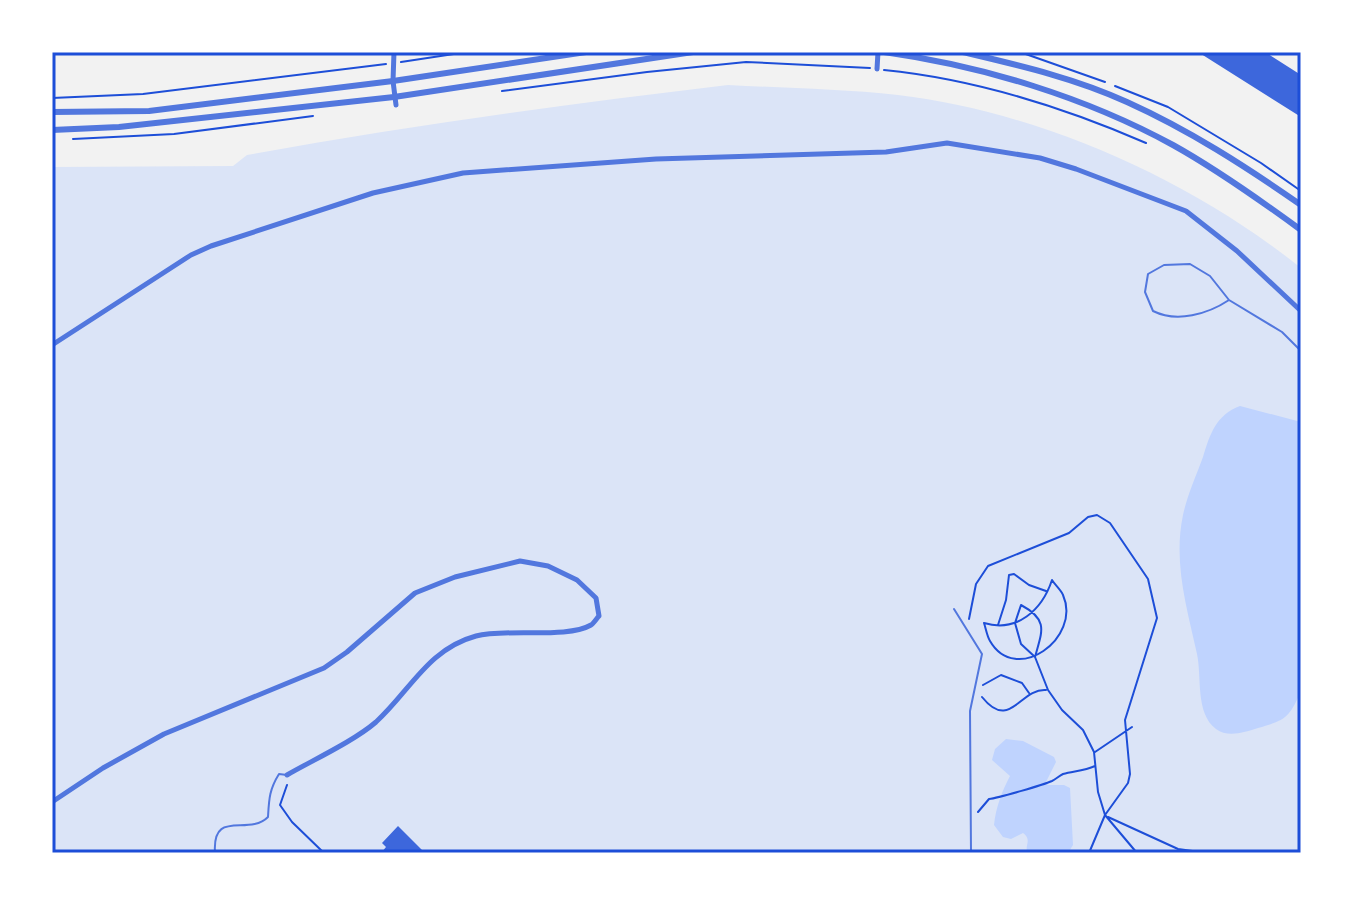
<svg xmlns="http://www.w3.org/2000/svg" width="1353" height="905" font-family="'DM Sans',sans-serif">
	<rect width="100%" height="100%" fill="#f2f2f2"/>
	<path fill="#dbe4f7" d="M 728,85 C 785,88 842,89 898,95 C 1040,112 1190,179 1301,268 L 1301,853 L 52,853 L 52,167 L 233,166 L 247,155 C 407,126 567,104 728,85 Z"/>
	<path fill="#bfd3fe" d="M 1240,406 L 1301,422 L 1301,691 C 1289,718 1286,720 1258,728 C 1245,732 1228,738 1216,729 C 1195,713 1202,677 1197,654 C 1187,608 1173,563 1183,515 C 1187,496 1196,476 1203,457 C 1210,434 1216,415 1240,406 Z
		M 1006,739 L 1023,741 L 1054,757 L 1056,762 L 1046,782 L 1048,785 L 1064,785 L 1070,788 L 1073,845 L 1068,853 L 1027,853 C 1025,844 1032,840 1023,833 L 1011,839 L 1003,837 L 994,825 C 996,807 1002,791 1010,776 L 992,760 L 995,749 Z"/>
	<path fill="#3d67dc" d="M 1198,52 L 1265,52 L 1301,75 L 1301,117 Z
		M 398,826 L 425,853 L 381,853 L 386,847 L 382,843 Z"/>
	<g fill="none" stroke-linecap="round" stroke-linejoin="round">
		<path stroke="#1d4ed8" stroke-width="2" d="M 1020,52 L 1105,82
			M 401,62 L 467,52
			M 884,70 C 975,79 1063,107 1146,143
			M 1115,86 L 1168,107 L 1261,163 L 1301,191
			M 502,91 L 647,72 L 746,62 L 870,68
			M 52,98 L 143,94 L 386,64
			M 73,139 L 174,134 L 313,116
			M 1052,580 C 1055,585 1061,590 1063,595 C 1082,638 1016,686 990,641 C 987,636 986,629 984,623 C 1017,633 1042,610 1052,580 Z
			M 969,619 L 976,584 L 988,566 L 1069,533 L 1088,517 L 1097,515 L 1110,523 L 1148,579 L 1157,618 L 1125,720 L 1130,774 L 1128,783 L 1105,815 L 1089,853
			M 998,625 L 1006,600 L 1009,575 L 1014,574 L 1029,585 L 1046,591
			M 1035,657 C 1042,631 1049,620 1021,605 L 1015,623 L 1021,644 L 1035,657 L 1048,690 L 1062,710 L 1083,730 L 1094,752 L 1098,792 L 1105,815 L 1137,853
			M 983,685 L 1001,675 L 1022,683 L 1029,693
			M 982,697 C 1010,732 1020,688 1046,690
			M 1095,752 L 1132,727
			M 287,785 L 280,805 L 292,822 L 324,853
			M 978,812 L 989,799 C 998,798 1043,785 1052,781 C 1056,779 1059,776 1063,774 C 1074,771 1084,771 1095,766
			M 1108,817 L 1178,849 L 1207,853"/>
		<path stroke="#5277de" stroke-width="2" d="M 1229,300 C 1208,314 1177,323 1153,311 L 1145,292 L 1148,274 L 1164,265 L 1190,264 L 1210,276 L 1229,300 L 1282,332 L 1301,351
			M 954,609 L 982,654 L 970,711 L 971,853
			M 215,853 C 212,808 248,837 268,817 C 269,800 269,790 279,774 L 287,775"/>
		<path stroke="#5277de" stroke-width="5" d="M 394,52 L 393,81 L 396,105
			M 877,69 L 878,52
			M 52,345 L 191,255 L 211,246 L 373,193 L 463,173 L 656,159 L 886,152 L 947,143 L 1040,158 L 1076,169 L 1186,211 L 1237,251 L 1301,311
			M 52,802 L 103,768 L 164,734 L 324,668 L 347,652 L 415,593 L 455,577 L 520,561 L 548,566 L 577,580 L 596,598 L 599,616 C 597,618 593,624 591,625 C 567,639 507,628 476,636 C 428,649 410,691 376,722 C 354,741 313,760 287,775"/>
		<path stroke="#5277de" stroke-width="6" d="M 884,52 C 983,66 1085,97 1173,145 C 1218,170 1260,200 1301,230
			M 963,52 C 1018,65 1075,78 1127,102 C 1189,130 1245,166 1301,205
			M 52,112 L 149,111 L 393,81 L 586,52
			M 52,130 L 119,127 L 394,97 L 693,52"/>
	</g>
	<rect width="1353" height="905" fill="none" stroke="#ffffff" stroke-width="108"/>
	<rect x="54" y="54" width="1245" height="797" fill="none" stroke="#1d4ed8" stroke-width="3"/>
</svg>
